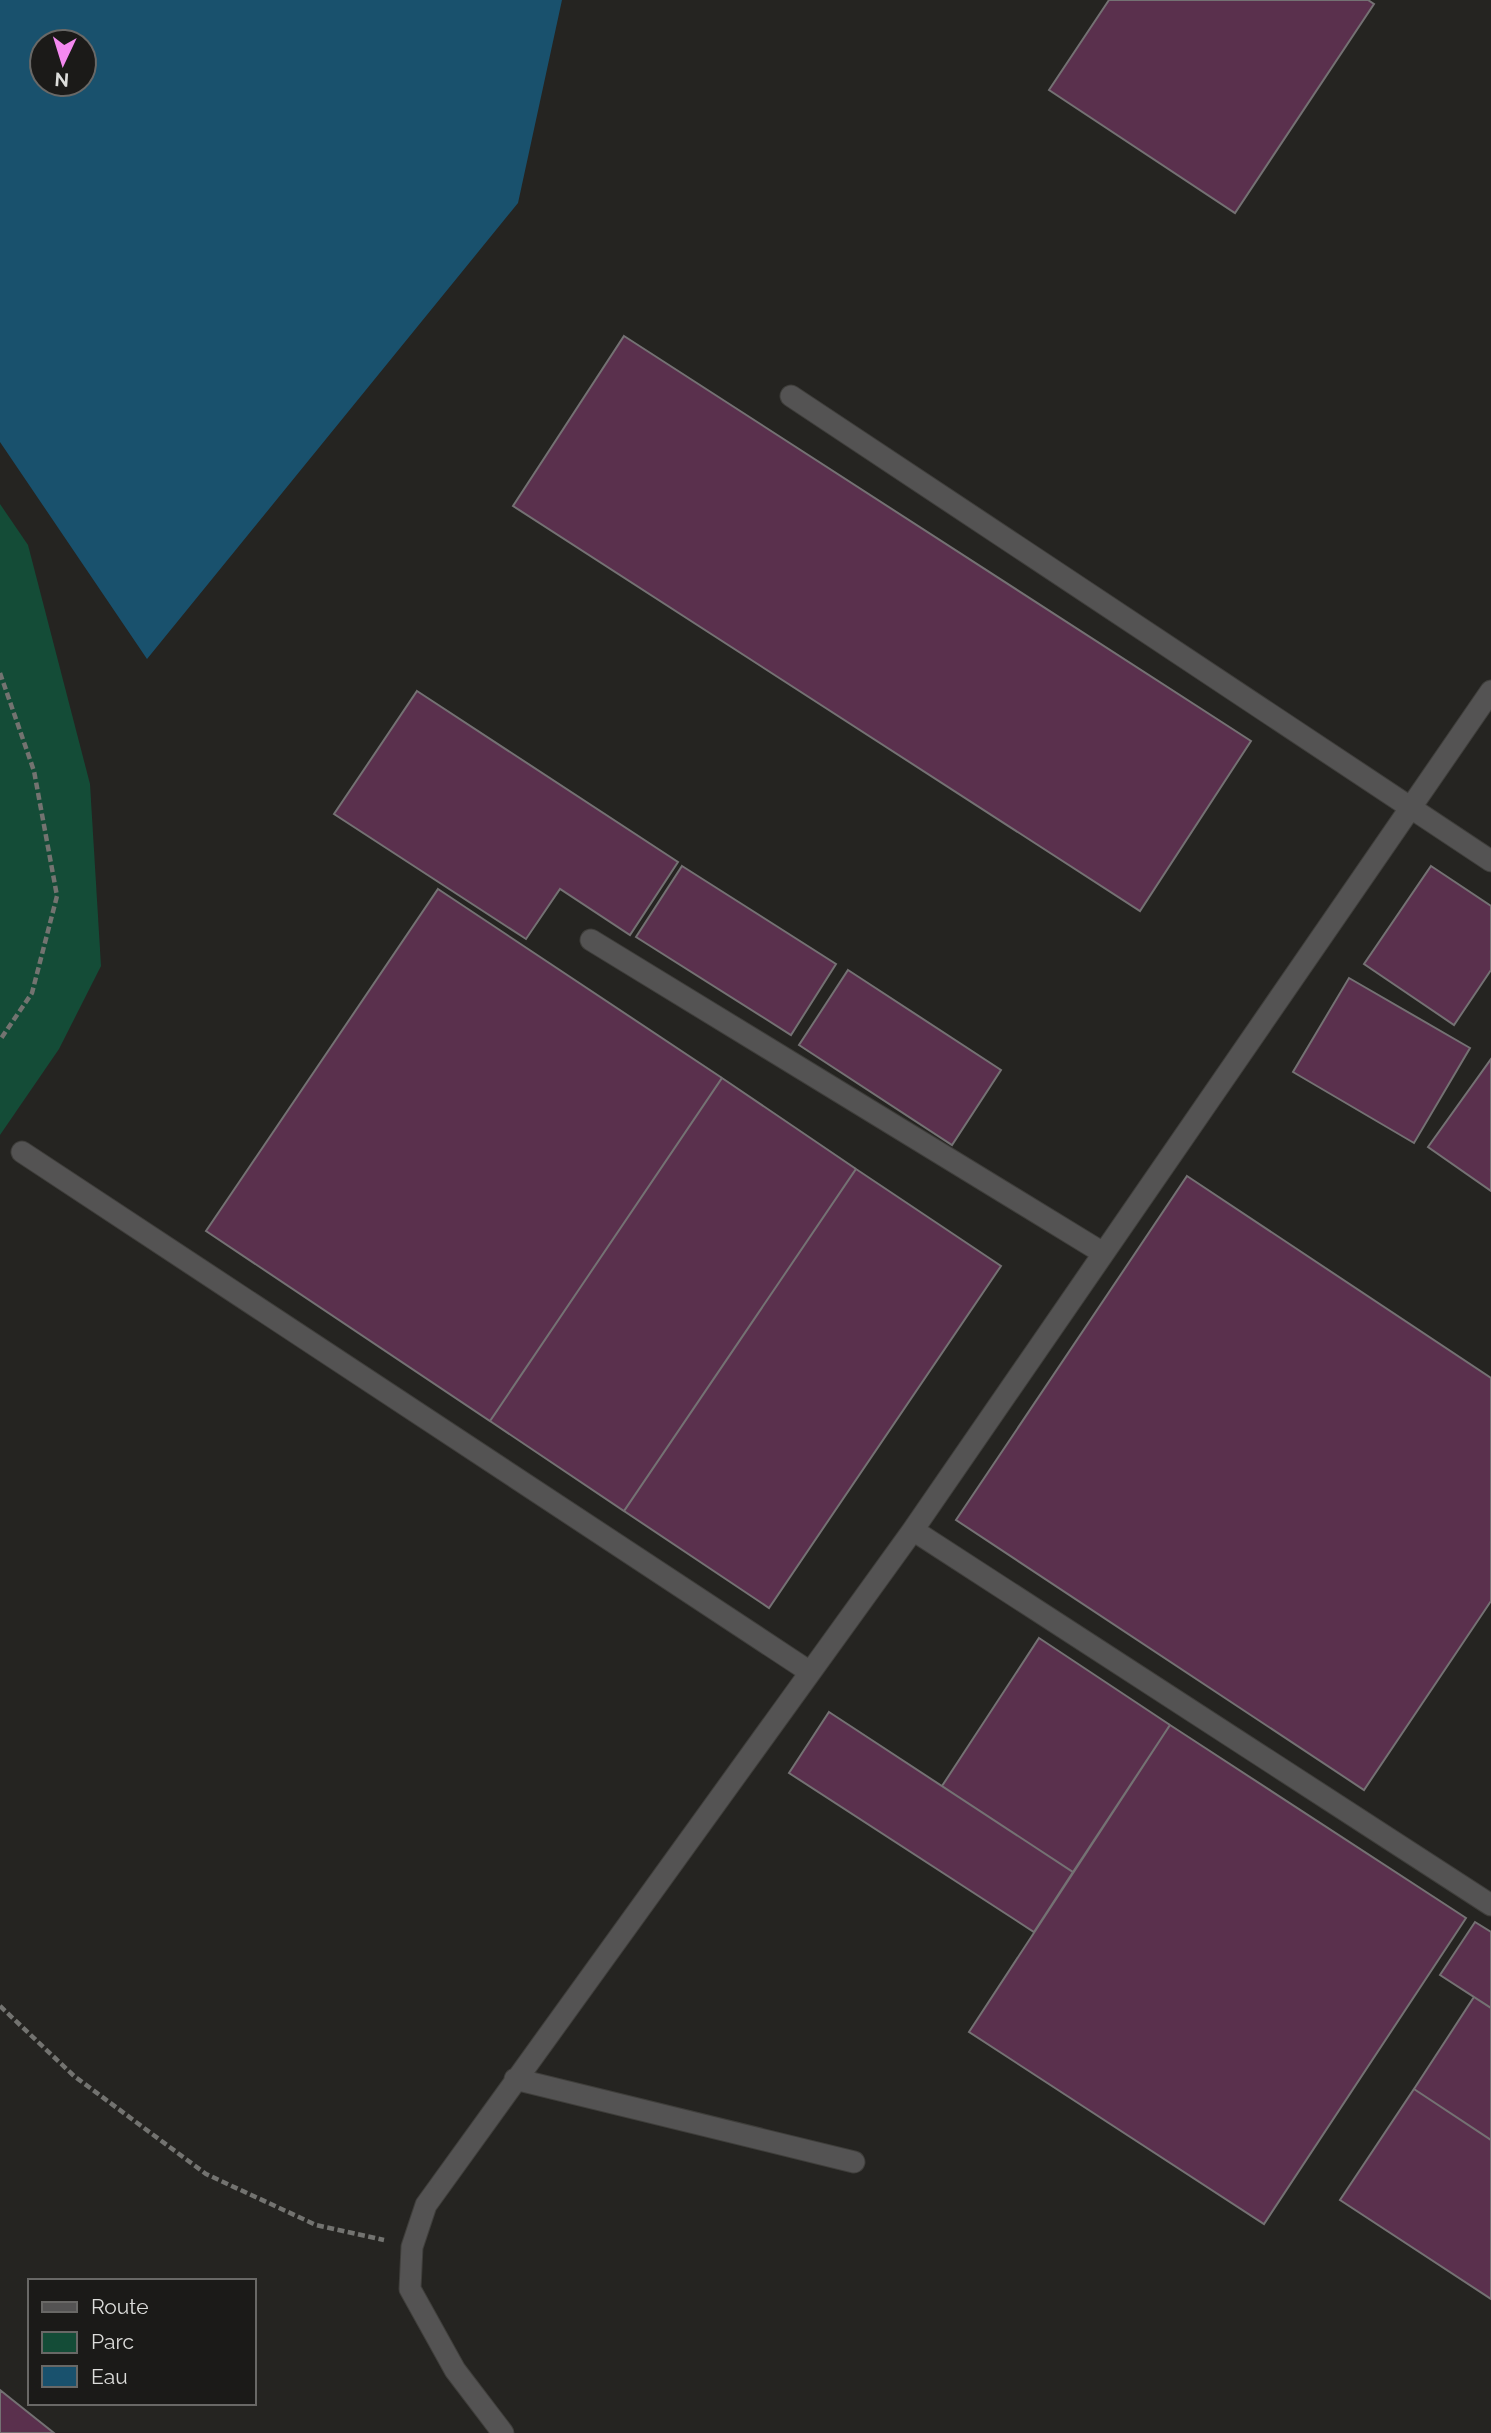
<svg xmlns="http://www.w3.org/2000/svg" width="1491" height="2433" font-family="Raleway,sans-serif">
	<rect width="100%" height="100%" fill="#252421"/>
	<path fill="#144c37" d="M 0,504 L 28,545 L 90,784 L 101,966 L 59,1049 L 0,1135 Z"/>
	<path fill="#19516d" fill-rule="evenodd" d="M 0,0 L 562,0 L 518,203 L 147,659 L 0,442 ZM 42,42 L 84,42 L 84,84 L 42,84 Z"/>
	<path fill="#5a304d" stroke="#747173" stroke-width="2" d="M 1109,0 L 1368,0 L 1374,4 L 1235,213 L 1049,90 Z
		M 624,336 L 1251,741 L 1140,911 L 513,506 Z
		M 417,691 L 678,862 L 630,935 L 560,889 L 526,939 L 334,814 Z
		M 682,866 L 836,964 L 791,1035 L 636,937 Z
		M 1431,866 L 1491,906 L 1491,970 L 1454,1025 L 1364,964 Z
		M 438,889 L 722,1078 L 490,1421 L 206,1231 Z
		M 848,970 L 1001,1070 L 952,1145 L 799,1045 Z
		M 1349,978 L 1470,1048 L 1414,1143 L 1293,1072 Z
		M 1491,1059 L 1491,1191 L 1428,1147 Z
		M 722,1078 L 856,1169 L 624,1511 L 490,1421 Z
		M 856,1169 L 1001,1266 L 769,1608 L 624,1511 Z
		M 1187,1176 L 1491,1378 L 1491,1601 L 1364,1790 L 956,1520 Z
		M 1039,1638 L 1170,1725 L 1073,1872 L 942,1786 Z
		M 829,1712 L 1073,1872 L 1034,1932 L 789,1773 Z
		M 1170,1725 L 1466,1918 L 1264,2224 L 969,2032 Z
		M 1475,1922 L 1491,1932 L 1491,2008 L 1440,1975 Z
		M 1474,1997 L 1491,2008 L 1491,2140 L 1414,2089 Z
		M 1414,2089 L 1491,2140 L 1491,2299 L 1340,2200 Z
		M 0,2390 L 54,2433 L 0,2433 Z"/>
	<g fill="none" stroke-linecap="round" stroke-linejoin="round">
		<defs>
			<path id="minor" d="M 791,396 L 1491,861
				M 591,940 L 1103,1253
				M 22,1152 L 810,1672
				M 913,1530 L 1491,1905
				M 515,2079 L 854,2162
				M 503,2433 L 455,2370 L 410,2289 L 412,2247 L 426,2205 L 913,1530 L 1491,691"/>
		</defs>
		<use href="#minor" stroke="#3f3e3b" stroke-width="23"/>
		<path stroke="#737370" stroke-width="4.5" stroke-dasharray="7 3.5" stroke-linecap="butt" d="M 0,673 L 34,771 L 57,896 L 32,993 L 0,1040
			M 0,2006 L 74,2076 L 206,2174 L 316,2225 L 384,2240"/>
		<use href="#minor" stroke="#545353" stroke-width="21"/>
	</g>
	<rect x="28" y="2279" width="228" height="126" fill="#1b1a18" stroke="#696866" stroke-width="2"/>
	<rect x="42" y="2302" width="35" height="10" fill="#545353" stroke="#696866" stroke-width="2"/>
	<text x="91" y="2314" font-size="21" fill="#dddddb">Route</text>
	<rect x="42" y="2332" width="35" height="21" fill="#144c37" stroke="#696866" stroke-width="2"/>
	<text x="91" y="2349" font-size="21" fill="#dddddb">Parc</text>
	<rect x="42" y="2366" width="35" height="21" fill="#19516d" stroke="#696866" stroke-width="2"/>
	<text x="91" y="2384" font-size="21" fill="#dddddb">Eau</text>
	<g transform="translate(63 63) rotate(184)"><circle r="33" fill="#1b1a18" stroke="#696866" stroke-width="2"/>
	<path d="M0-5L12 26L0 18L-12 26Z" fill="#f489f0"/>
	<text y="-10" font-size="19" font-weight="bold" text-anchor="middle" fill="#dddddb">N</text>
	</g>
</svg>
